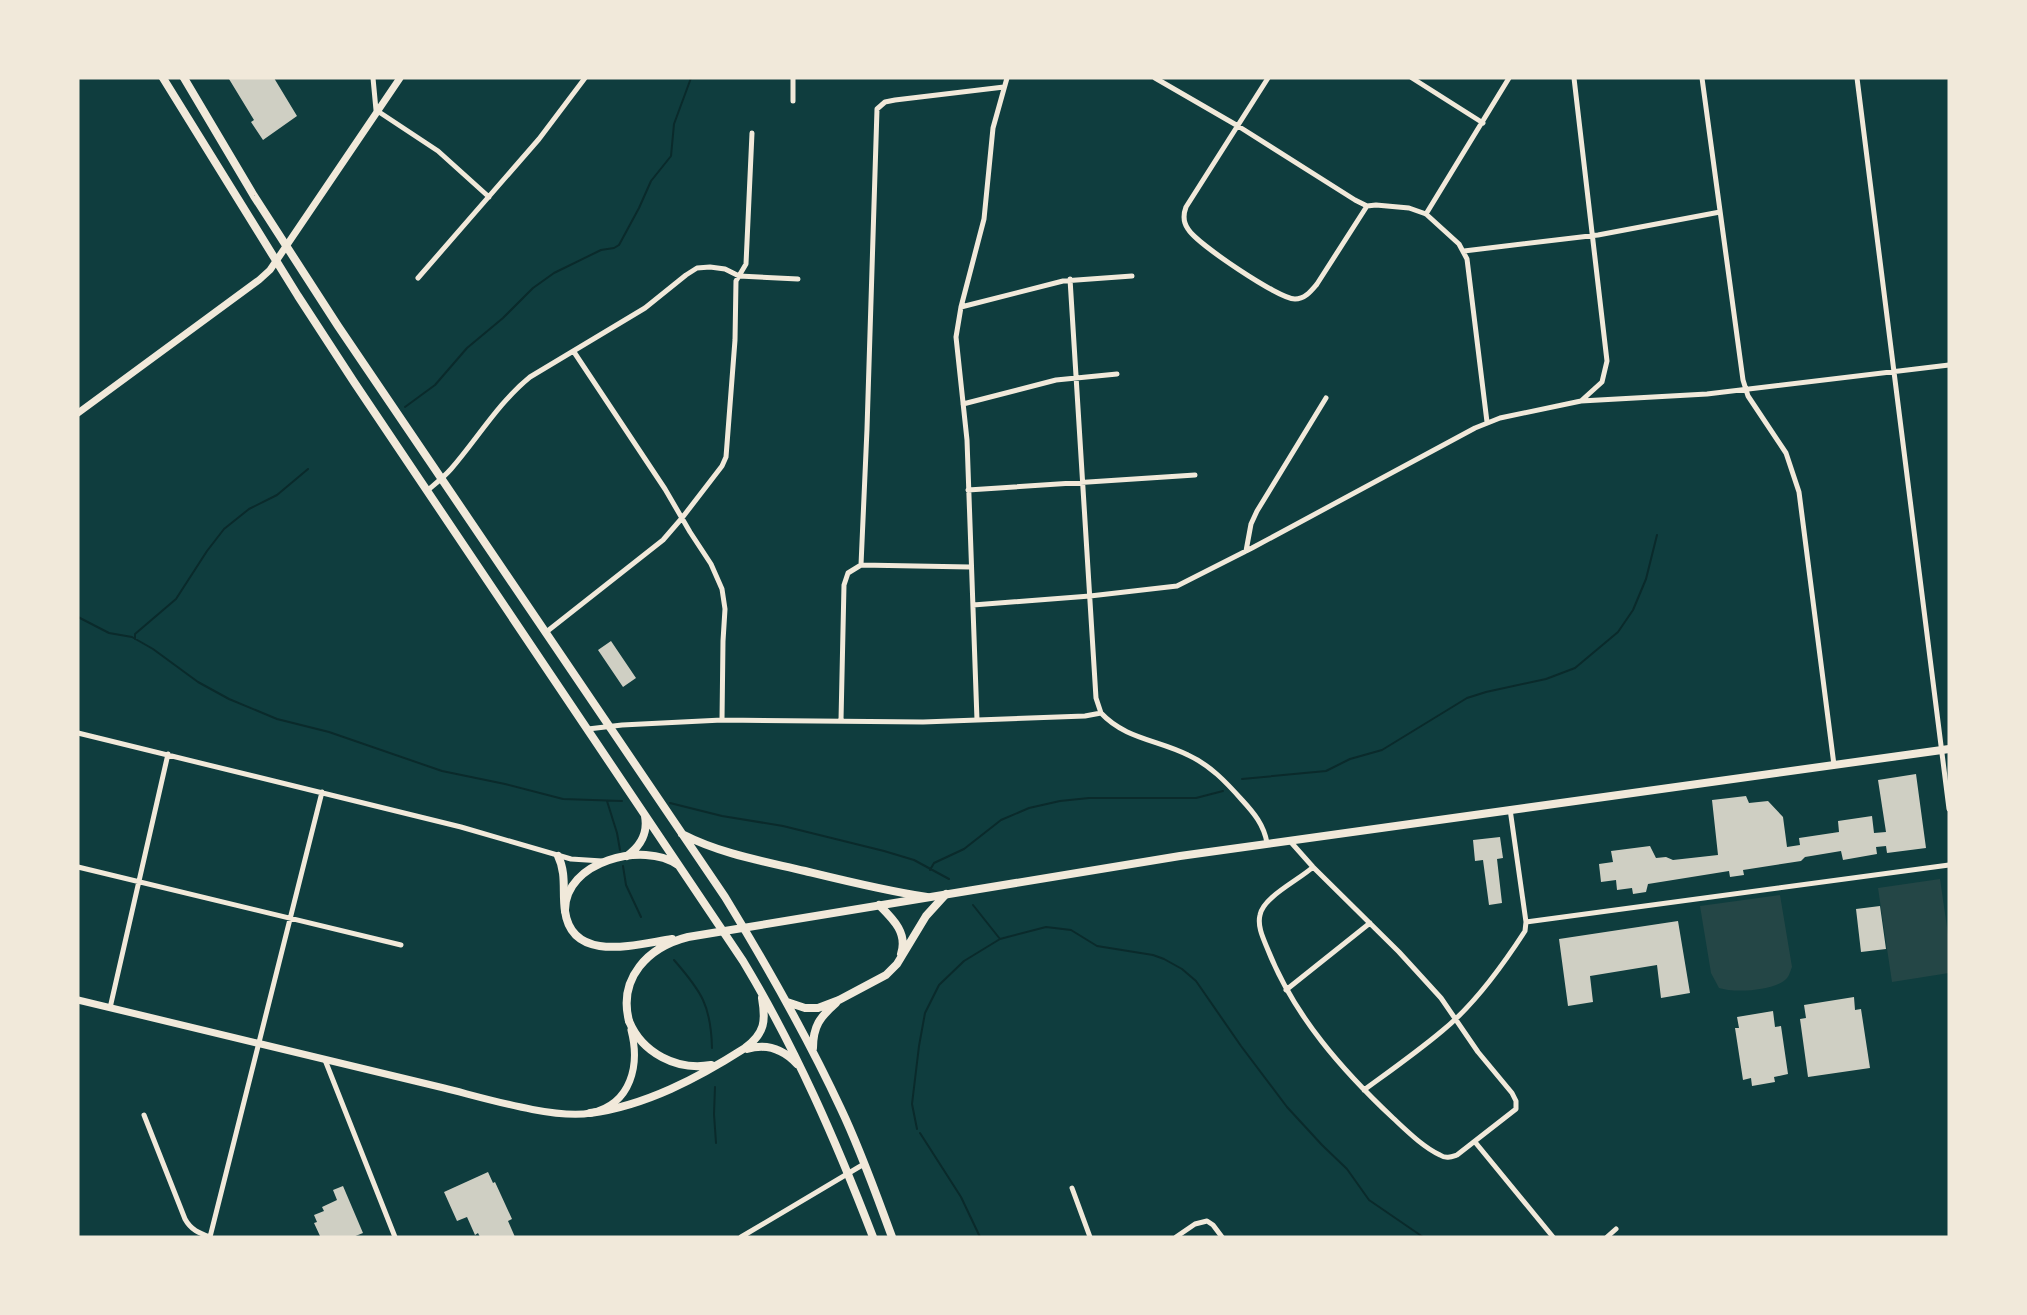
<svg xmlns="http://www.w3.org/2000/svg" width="2027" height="1315" font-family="'Open Sans',sans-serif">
	<rect width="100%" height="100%" fill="#0f3d3e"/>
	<path fill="#244646" d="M 1940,879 L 1949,941 L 1949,973 L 1892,982 L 1878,888 Z
		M 1780,895 L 1792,967 C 1790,972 1789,977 1785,980 C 1772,991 1734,993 1719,988 L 1711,973 L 1700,906 Z"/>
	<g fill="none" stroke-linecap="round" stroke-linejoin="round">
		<path stroke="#0a2a2b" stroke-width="2" d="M 405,407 L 435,385 L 467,348 L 503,318 L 533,288 L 554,273 L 601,250 L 614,248 L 619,245 L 639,208 L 651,181 L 671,156 L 674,124 L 691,78
			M 78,617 L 109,633 L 132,637 L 153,649 L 198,682 L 229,699 L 277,719 L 329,732 L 442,771 L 505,784 L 563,799 L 622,801
			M 135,639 L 135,634 L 176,599 L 207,551 L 224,529 L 249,509 L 277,495 L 308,469
			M 1242,779 L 1326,771 L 1350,759 L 1382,750 L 1467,698 L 1486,692 L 1546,679 L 1575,668 L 1618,632 L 1633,610 L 1646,579 L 1657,535
			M 607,801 L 617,833 L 620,850
			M 670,803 L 722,816 L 783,826 L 884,851 L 914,860 L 949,879
			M 623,866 L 626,885 L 641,917
			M 930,870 L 934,863 L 964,849 L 1001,820 L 1029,808 L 1060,801 L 1089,798 L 1196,798 L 1223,791
			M 973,905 L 1000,939
			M 674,960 C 702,992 711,1006 712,1048
			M 715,1087 L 714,1114 L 716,1143
			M 917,1129 L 912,1104 L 919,1046 L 925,1013 L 939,985 L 964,961 L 1000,939 L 1046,927 L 1071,930 L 1097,946 L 1153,955 L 1164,959 L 1182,969 L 1196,981 L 1241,1046 L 1287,1107 L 1322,1145 L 1347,1169 L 1369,1200 L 1423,1237
			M 920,1133 L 961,1197 L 980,1237"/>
	</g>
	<path fill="#cfcfc3" d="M 231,78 L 274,78 L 297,116 L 263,140 L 251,122 L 254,120 L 229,79 Z
		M 611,641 L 636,678 L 623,687 L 598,650 Z
		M 1916,774 L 1926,848 L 1887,853 L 1886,846 L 1876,847 L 1877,854 L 1843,860 L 1841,851 L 1805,857 L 1801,861 L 1743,870 L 1744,875 L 1730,877 L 1729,871 L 1648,884 L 1646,892 L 1633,894 L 1632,888 L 1617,890 L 1616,880 L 1601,882 L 1599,864 L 1613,862 L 1611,851 L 1650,846 L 1656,858 L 1666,857 L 1673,860 L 1718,855 L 1712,800 L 1746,796 L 1749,803 L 1768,801 L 1783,817 L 1787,847 L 1800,845 L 1799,838 L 1839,832 L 1838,821 L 1872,816 L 1874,833 L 1886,832 L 1878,780 Z
		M 1500,837 L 1503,858 L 1497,859 L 1502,903 L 1489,905 L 1483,860 L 1475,861 L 1473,840 Z
		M 1880,906 L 1886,949 L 1861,952 L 1856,909 Z
		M 1678,921 L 1690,993 L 1661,998 L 1657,965 L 1590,976 L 1593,1002 L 1568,1006 L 1559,939 Z
		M 1854,997 L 1855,1010 L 1861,1009 L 1870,1068 L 1808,1077 L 1800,1019 L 1806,1018 L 1804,1005 Z
		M 1773,1011 L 1775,1027 L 1781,1026 L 1788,1074 L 1774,1077 L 1775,1082 L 1752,1086 L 1751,1078 L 1743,1080 L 1735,1028 L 1739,1028 L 1737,1017 Z
		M 488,1172 L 493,1183 L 495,1182 L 512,1219 L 508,1221 L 515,1237 L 480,1237 L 478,1233 L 475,1235 L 467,1217 L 457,1221 L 444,1192 Z
		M 343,1186 L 363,1233 L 353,1237 L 320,1236 L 314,1223 L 317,1222 L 314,1215 L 324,1211 L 322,1207 L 337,1200 L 333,1190 Z"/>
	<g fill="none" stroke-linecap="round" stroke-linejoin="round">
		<path stroke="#f1e9da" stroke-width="5" d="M 373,78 L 376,110 L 438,151 L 489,197
			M 1155,78 L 1238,126 L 1355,200 L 1367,206 L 1376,205 L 1409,208 L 1426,214 L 1459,244 L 1467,259 L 1487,422
			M 1268,78 L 1186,207 C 1183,215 1183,222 1188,229 C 1197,244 1279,299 1295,299 C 1305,299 1311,291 1317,284 L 1367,206
			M 1412,78 L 1483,123
			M 1574,78 L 1607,361 L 1602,382 L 1581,401
			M 1702,78 L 1743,380 L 1748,396 L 1786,453 L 1799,492 L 1834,765
			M 1857,78 L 1949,809
			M 793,101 L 793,78
			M 1426,214 L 1509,78
			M 1464,251 L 1598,235 L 1720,212
			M 418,278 L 539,139 L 585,78
			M 1070,279 L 1096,698 L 1101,713
			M 961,307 L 1063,281 L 1132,276
			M 574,352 L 665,489 L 690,532 L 711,564 L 722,589 L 725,609 L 723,641 L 722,720
			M 963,404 L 1056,380 L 1117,374
			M 968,490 L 1195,475
			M 427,491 C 435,484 444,477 451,469 C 478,438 498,403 530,377 L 645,308 L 686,275 L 697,268 L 710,267 L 725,269 L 739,276 L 798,279
			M 1246,551 L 1251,524 L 1257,511 L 1326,398
			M 861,565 L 867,429 L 877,109 L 885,102 L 895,100 L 1004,87
			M 861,565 L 970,567
			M 973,605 L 1090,596 L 1177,586 L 1252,548 L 1475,428 L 1500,418 L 1581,401 L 1707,394 L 1949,365
			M 545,633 L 663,540 L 682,518 L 722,466 L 726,457 L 735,340 L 736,281 L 746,264 L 752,133
			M 841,720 L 844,585 L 848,573 L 861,565
			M 977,720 L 967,440 L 956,337 L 961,307 L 984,219 L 993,128 L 1007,78
			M 588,729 L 622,725 L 722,720 L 923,722 L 1085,716 L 1101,713 C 1125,739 1159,740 1188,755 C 1210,765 1226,782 1242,800 C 1254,813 1264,825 1267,843
			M 78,733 L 461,827 L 571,859 L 602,861
			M 1289,840 L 1313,867 L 1399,952 L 1441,998 L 1478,1052 L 1512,1093 L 1516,1101 L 1516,1109 L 1457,1155 C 1451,1157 1446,1159 1440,1155 C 1423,1147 1407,1131 1393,1118 C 1343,1071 1294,1016 1268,950 C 1264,940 1257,927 1260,915 C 1263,897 1299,880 1313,867
			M 78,867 L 401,945
			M 1526,922 L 1949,865
			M 1286,990 L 1370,923
			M 110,1008 L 168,754
			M 325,1060 L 395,1237
			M 1364,1090 C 1390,1071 1417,1052 1442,1031 C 1473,1006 1503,965 1525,931 L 1526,922 L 1510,809
			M 144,1115 L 185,1219 C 191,1230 199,1233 210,1237
			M 1475,1142 L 1553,1237
			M 1072,1188 L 1090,1237
			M 210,1237 L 322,792
			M 741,1237 L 864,1164
			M 1176,1237 L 1195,1224 L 1207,1221 L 1213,1225 L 1222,1237
			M 1607,1237 L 1616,1229"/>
		<path stroke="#f1e9da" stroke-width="7" d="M 78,413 L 259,280 L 270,270 L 400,78
			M 78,1000 C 200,1029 322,1059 444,1088 C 481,1097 555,1120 591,1113 C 632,1104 640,1064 631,1030"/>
		<path stroke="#f1e9da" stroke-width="8" d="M 558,856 C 567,874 562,893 565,911 C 572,964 637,944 672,939
			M 629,1021 C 618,978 648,947 688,937 L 1180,856 L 1949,749"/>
		<path stroke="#f1e9da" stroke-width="8" d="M 163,78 L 298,296 L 354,382 L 743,961 C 796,1049 836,1141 873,1237
			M 184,78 L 254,196 L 338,326 L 725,897 C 767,966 807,1036 841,1109 C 861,1151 876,1194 892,1237
			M 682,834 C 721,854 763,861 805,871 C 846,881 886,891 927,897
			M 627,856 C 641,846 648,832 645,816
			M 879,905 C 893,919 908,933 901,954
			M 565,911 C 564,861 644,841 678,865
			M 787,1002 L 805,1008 L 818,1008 L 839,1000 L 886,975 L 897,964 L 926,916 L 946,894
			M 629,1021 C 642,1053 677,1071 711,1065
			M 813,1048 C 813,1026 820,1017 836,1003
			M 747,1049 C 767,1043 783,1049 797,1064
			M 590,1113 C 645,1106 698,1078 745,1048 C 765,1033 766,1021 762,998"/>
	</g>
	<rect width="2027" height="1315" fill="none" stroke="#f1e9da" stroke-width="159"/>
</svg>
